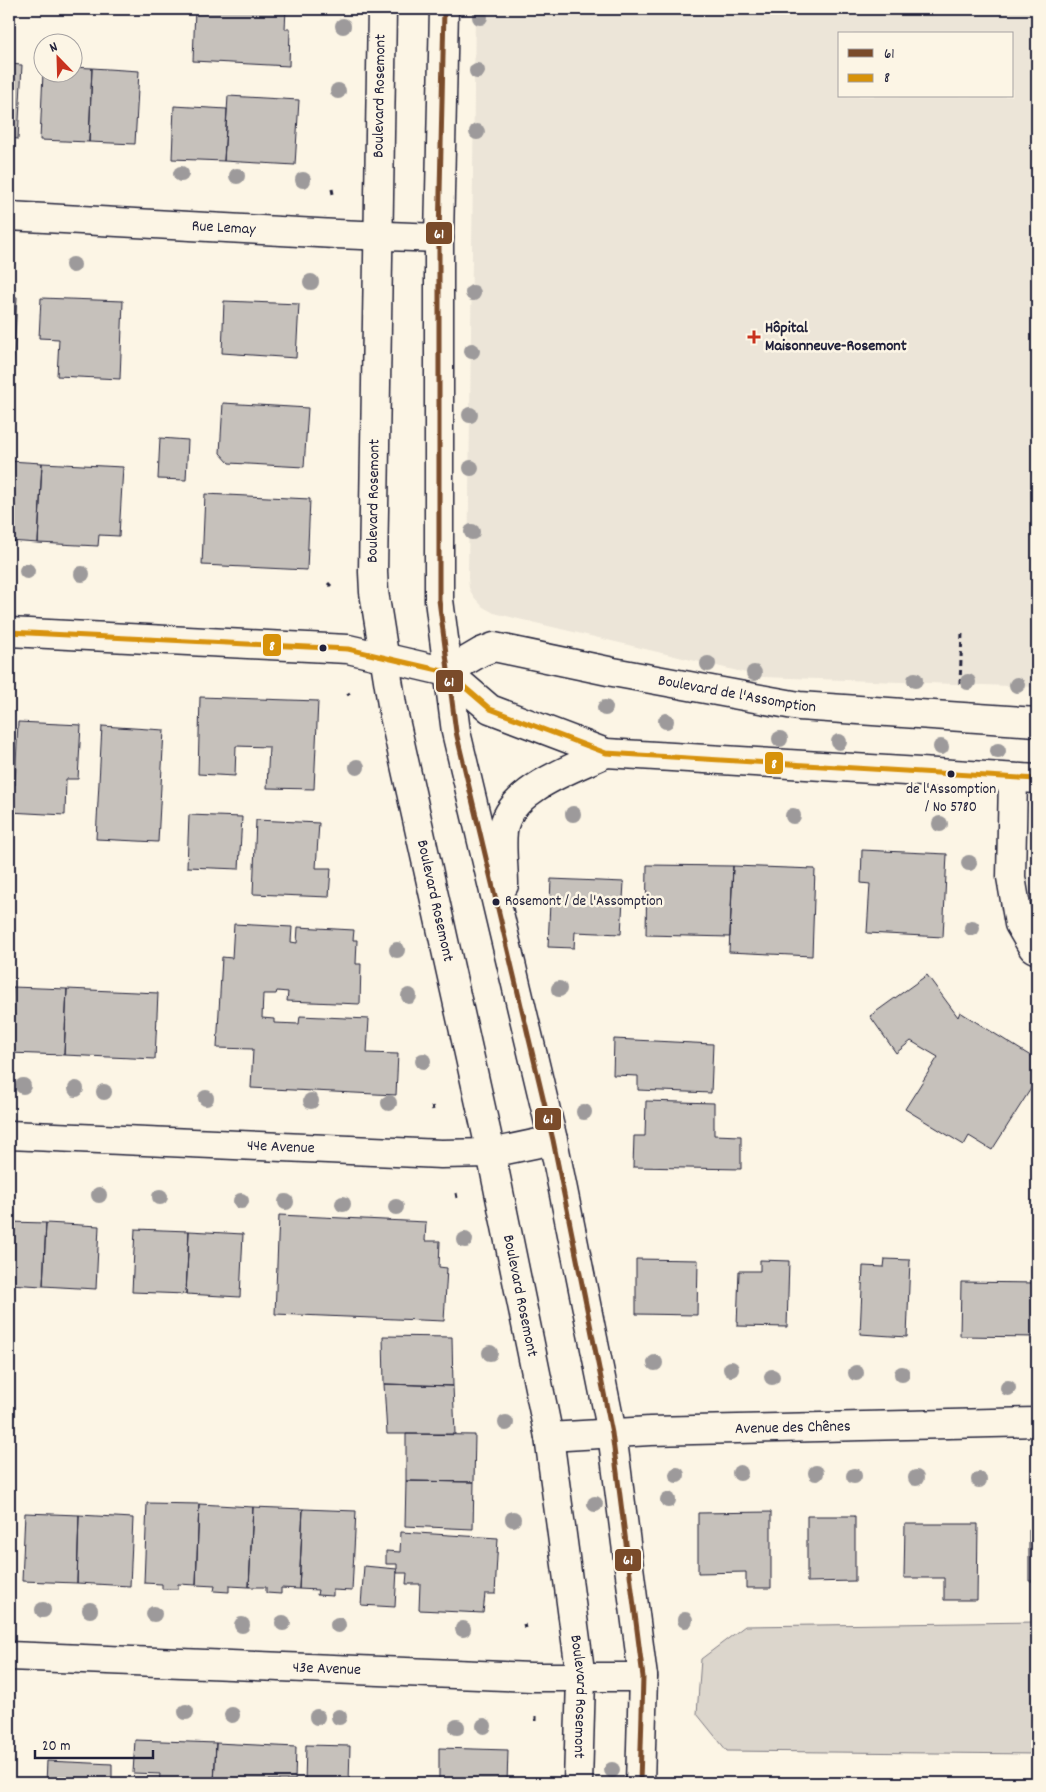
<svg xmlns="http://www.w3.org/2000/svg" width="1046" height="1792" font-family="Dekko,sans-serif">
	<rect width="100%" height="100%" fill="#fcf5e5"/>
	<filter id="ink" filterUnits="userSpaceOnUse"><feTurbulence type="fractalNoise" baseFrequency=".02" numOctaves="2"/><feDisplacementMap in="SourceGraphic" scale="10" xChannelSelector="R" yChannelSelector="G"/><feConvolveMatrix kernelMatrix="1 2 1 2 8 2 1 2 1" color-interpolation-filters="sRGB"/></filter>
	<g filter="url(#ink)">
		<path fill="#ece5d8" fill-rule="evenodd" d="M 475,9 L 1037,9 L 1037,687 L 763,677 L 494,613 L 483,607 L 473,596 L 469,588 L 468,578 ZM 840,34 L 1012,34 L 1012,96 L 840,96 Z"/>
		<path fill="#dcd6cc" stroke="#7f7c84" d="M 1037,1622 L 1037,1754 L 727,1751 L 697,1714 L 701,1659 L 745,1626 Z"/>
		<path fill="#c6c1bb" stroke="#22223b" d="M 195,9 L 286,9 L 285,29 L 290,29 L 289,66 L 193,61 Z
			M 9,64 L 22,65 L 18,139 L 9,138 Z
			M 72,67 L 92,68 L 89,142 L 40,140 L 43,72 L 72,72 Z
			M 92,68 L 139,71 L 135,144 L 89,142 Z
			M 228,96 L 299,100 L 295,165 L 224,161 Z
			M 174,106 L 227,109 L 224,161 L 172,159 Z
			M 9,296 L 17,297 L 13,376 L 9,376 Z
			M 41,298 L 123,301 L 120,379 L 57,376 L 59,339 L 39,338 Z
			M 224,301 L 299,304 L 296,358 L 222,353 Z
			M 223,403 L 308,408 L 304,467 L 229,463 L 220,453 Z
			M 160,438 L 188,440 L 186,480 L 158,479 Z
			M 9,461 L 42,463 L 38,543 L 9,541 Z
			M 42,463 L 123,467 L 119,536 L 99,535 L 98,546 L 38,543 Z
			M 205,494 L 310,499 L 307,570 L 202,565 Z
			M 200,697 L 318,701 L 314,789 L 267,788 L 269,747 L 236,746 L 235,776 L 198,774 Z
			M 18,722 L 81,725 L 78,779 L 66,779 L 65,815 L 9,812 L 9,784 L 15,785 Z
			M 102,726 L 164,730 L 158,842 L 96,839 Z
			M 189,815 L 242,817 L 239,869 L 187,867 Z
			M 256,820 L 319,823 L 316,868 L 331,868 L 329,897 L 253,894 Z
			M 862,850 L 947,854 L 943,937 L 867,933 L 870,884 L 861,883 Z
			M 647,865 L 733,866 L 730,937 L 646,935 Z
			M 733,866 L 815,869 L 812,956 L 729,952 Z
			M 551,879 L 624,882 L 621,934 L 575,932 L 574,948 L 548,947 Z
			M 234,924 L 292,927 L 291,942 L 297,943 L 298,927 L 354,930 L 353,940 L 357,940 L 356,964 L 361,964 L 360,1004 L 287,1001 L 288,992 L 277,991 L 276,994 L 263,994 L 262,1018 L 274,1019 L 274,1023 L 299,1024 L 300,1016 L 369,1019 L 367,1053 L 398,1054 L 396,1095 L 251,1088 L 253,1049 L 217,1048 L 222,957 L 232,958 Z
			M 927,975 L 958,1017 L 960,1012 L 1037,1060 L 1037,1079 L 992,1150 L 969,1136 L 964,1145 L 905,1109 L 938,1057 L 911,1041 L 896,1053 L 870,1016 Z
			M 12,987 L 67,989 L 64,1055 L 9,1053 L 9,1007 L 11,1007 Z
			M 67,989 L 158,993 L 155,1059 L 64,1055 Z
			M 614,1039 L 713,1044 L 711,1093 L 638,1090 L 638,1076 L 613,1075 Z
			M 646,1101 L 714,1103 L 714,1135 L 741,1136 L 741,1169 L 633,1167 L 634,1136 L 645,1136 Z
			M 279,1215 L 426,1222 L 425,1241 L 440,1241 L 439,1267 L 447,1268 L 444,1321 L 275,1314 Z
			M 9,1222 L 46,1223 L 43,1286 L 9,1284 Z
			M 46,1223 L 99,1226 L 96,1289 L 43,1286 Z
			M 135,1229 L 189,1231 L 186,1294 L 132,1292 Z
			M 189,1231 L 243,1234 L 240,1297 L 186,1294 Z
			M 636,1259 L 698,1260 L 697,1315 L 636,1314 Z
			M 885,1259 L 910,1260 L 907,1337 L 860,1334 L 863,1266 L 884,1267 Z
			M 760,1260 L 789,1261 L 787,1327 L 737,1326 L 739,1271 L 760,1271 Z
			M 961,1282 L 1037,1283 L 1037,1337 L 960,1336 Z
			M 383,1336 L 452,1337 L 453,1386 L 384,1384 Z
			M 384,1384 L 453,1386 L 455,1434 L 387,1434 Z
			M 406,1434 L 475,1435 L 474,1482 L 406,1481 Z
			M 406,1481 L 474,1482 L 473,1529 L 405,1526 Z
			M 147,1503 L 199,1504 L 196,1585 L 178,1584 L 178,1589 L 162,1589 L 162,1584 L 144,1583 Z
			M 199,1504 L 253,1507 L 249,1587 L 229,1586 L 229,1592 L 214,1591 L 215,1586 L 196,1585 Z
			M 253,1507 L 303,1509 L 299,1589 L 281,1588 L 281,1594 L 266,1593 L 266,1587 L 249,1587 Z
			M 303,1509 L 356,1511 L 352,1591 L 333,1590 L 333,1596 L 317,1595 L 318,1590 L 299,1589 Z
			M 771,1512 L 771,1588 L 746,1588 L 746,1572 L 698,1573 L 698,1513 Z
			M 25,1513 L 79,1515 L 77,1583 L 22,1581 Z
			M 79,1515 L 133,1518 L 130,1586 L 77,1583 Z
			M 807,1516 L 855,1516 L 855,1581 L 807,1582 Z
			M 905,1524 L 978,1524 L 977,1600 L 944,1600 L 944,1578 L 904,1578 Z
			M 1029,1529 L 1037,1529 L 1037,1581 L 1029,1581 Z
			M 401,1532 L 498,1538 L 495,1594 L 485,1594 L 483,1613 L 419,1610 L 420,1584 L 406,1584 L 407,1573 L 397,1573 L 397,1564 L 386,1564 L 386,1551 L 400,1552 Z
			M 364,1566 L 397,1569 L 395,1607 L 361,1605 Z
			M 135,1740 L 216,1743 L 214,1783 L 159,1783 L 160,1774 L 133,1773 Z
			M 216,1743 L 296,1747 L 295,1780 L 269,1780 L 269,1783 L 214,1783 Z
			M 306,1745 L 350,1746 L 349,1783 L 305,1783 Z
			M 439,1748 L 508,1750 L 507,1783 L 439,1783 Z
			M 47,1761 L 112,1764 L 112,1783 L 46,1783 Z
			M 919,1780 L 984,1782 L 984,1783 L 918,1783 Z"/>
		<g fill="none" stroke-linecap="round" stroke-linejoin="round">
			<defs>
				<g id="street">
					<path id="s1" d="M 9,216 L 336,234 L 439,238"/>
					<path d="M 1013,778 L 1011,877 L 1019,924 L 1033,948 L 1037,950"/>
					<path id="s2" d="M 9,1135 L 441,1154 L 491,1153 L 553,1140"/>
					<path id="s3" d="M 549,1437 L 650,1431 L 1037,1422"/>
					<path id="s4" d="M 9,1656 L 531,1677 L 643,1677"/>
				</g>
				<g id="secondary">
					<path id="s5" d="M 382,9 L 373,572 L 374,592 L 393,711 L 491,1153 L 549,1437 L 581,1678 L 578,1783"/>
					<path d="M 444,9 L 439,238 L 439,600 L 456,732 L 553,1140 L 612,1433 L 643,1677 L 640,1783"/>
					<path d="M 9,632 L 348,649 L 447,672 L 490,709 L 606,753 L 1037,779"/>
					<path id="s6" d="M 447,672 L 481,652 L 494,647 L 613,672 L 799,706 L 1037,722"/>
					<path d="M 504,885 C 504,867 501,848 503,831 C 507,790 574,768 606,753"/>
				</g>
			</defs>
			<use href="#street" stroke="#22223b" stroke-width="31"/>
			<use href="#secondary" stroke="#22223b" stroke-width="31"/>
			<path stroke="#22223b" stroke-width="3" stroke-dasharray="5 4" stroke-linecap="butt" d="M 332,189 L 333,194
				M 328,583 L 331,586
				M 960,684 L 962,633
				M 347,695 L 350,693
				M 432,1106 L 433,1110
				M 456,1193 L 457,1198
				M 524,1624 L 525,1628
				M 536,1721 L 536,1716"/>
			<use href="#street" stroke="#fcf5e5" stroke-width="28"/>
			<use href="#secondary" stroke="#fcf5e5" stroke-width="28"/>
			<defs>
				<path id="bus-1" d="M 444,9 L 439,238 L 439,600 L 456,732 L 553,1140 L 612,1433 L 643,1677 L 640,1783"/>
				<path id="bus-2" d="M 9,632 L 348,649 L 447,672 L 490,709 L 606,753 L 1037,779"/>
			</defs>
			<use href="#bus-1" stroke="#fcf5e5" stroke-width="9"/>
			<use href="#bus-2" stroke="#fcf5e5" stroke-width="9"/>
			<use href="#bus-1" stroke="#7a4b2a" stroke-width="5"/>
			<use href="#bus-2" stroke="#d79209" stroke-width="5"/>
		</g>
		<g fill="#9d9a9b">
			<circle cx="480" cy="17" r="8"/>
			<circle cx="343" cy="26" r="8"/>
			<circle cx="477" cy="71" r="8"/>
			<circle cx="338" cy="91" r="8"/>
			<circle cx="477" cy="132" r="8"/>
			<circle cx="181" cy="174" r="8"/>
			<circle cx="237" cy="176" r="8"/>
			<circle cx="303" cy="180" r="8"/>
			<circle cx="73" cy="265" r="8"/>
			<circle cx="311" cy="282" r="8"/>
			<circle cx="473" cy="293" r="8"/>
			<circle cx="472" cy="351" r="8"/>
			<circle cx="470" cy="415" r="8"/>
			<circle cx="471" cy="468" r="8"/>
			<circle cx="472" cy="532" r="8"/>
			<circle cx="27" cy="571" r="8"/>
			<circle cx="82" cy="574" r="8"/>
			<circle cx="708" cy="664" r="8"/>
			<circle cx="754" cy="673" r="8"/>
			<circle cx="915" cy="680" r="8"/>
			<circle cx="968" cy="682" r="8"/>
			<circle cx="1017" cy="685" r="8"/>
			<circle cx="605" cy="708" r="8"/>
			<circle cx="666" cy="721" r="8"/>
			<circle cx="780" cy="739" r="8"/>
			<circle cx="839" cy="742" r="8"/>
			<circle cx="941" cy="747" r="8"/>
			<circle cx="998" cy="751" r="8"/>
			<circle cx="357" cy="767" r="8"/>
			<circle cx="573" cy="814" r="8"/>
			<circle cx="793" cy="816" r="8"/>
			<circle cx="940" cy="824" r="8"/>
			<circle cx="969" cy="863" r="8"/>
			<circle cx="972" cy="928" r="8"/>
			<circle cx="397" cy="950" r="8"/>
			<circle cx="559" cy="989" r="8"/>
			<circle cx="409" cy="996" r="8"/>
			<circle cx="423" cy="1061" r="8"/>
			<circle cx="23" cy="1086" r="8"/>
			<circle cx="76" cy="1089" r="8"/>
			<circle cx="104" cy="1092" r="8"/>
			<circle cx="206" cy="1098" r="8"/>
			<circle cx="311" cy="1101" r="8"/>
			<circle cx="389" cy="1103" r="8"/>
			<circle cx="584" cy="1112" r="8"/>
			<circle cx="99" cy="1195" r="8"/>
			<circle cx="160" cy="1197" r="8"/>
			<circle cx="241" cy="1201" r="8"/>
			<circle cx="286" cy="1202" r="8"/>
			<circle cx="343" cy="1204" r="8"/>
			<circle cx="396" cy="1207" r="8"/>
			<circle cx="465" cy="1240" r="8"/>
			<circle cx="490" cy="1353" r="8"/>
			<circle cx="655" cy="1363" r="8"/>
			<circle cx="731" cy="1369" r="8"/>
			<circle cx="856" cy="1373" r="8"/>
			<circle cx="902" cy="1374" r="8"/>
			<circle cx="772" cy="1377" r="8"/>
			<circle cx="1008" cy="1388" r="8"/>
			<circle cx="506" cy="1423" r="8"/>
			<circle cx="740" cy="1473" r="8"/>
			<circle cx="816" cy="1473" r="8"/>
			<circle cx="677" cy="1475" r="8"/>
			<circle cx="854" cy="1476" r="8"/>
			<circle cx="916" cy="1478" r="8"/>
			<circle cx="979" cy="1480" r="8"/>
			<circle cx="668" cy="1500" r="8"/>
			<circle cx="595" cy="1504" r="8"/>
			<circle cx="513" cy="1519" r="8"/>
			<circle cx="43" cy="1610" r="8"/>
			<circle cx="90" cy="1610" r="8"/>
			<circle cx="154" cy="1614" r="8"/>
			<circle cx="685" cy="1620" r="8"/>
			<circle cx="283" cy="1623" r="8"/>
			<circle cx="242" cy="1625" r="8"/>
			<circle cx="338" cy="1625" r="8"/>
			<circle cx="463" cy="1629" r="8"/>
			<circle cx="186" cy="1712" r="8"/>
			<circle cx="232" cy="1715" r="8"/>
			<circle cx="317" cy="1717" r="8"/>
			<circle cx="339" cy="1717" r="8"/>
			<circle cx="484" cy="1726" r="8"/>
			<circle cx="457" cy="1727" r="8"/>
			<circle cx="612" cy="1770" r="8"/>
		</g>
	</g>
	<path fill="#c8321e" stroke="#fcf5e5" stroke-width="2" d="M751.5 329.5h5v5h5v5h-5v5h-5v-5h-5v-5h5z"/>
	<g fill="#22223b" stroke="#fcf5e5" stroke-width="2">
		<circle cx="323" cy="648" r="4.5"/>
		<circle cx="951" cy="774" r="4.5"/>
		<circle cx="496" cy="902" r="4.5"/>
	</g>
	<g text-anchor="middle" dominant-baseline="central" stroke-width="5" stroke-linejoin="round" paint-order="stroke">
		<g font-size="15" fill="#22223b" stroke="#fcf5e5">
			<text x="951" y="790">de l'Assomption<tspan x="951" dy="18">/ No 5780</tspan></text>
			<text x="505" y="902" text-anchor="start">Rosemont / de l'Assomption</text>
		</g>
		<g font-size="16" fill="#22223b" stroke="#fcf5e5">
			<text transform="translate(380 96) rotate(-89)">Boulevard Rosemont</text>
			<text stroke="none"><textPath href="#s1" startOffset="215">Rue Lemay</textPath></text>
			<text transform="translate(374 501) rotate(-89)">Boulevard Rosemont</text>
			<text stroke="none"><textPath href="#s6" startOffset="301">Boulevard de l'Assomption</textPath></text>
			<text stroke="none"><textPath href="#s5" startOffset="898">Boulevard Rosemont</textPath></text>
			<text stroke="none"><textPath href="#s2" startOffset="272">44e Avenue</textPath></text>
			<text stroke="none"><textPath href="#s5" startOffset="1302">Boulevard Rosemont</textPath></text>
			<text stroke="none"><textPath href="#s3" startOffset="244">Avenue des Chênes</textPath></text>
			<text stroke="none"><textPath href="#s4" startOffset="318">43e Avenue</textPath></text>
			<text stroke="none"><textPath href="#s5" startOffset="1708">Boulevard Rosemont</textPath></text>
		</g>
		<g font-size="16" font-weight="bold" fill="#22223b" stroke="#fcf5e5" text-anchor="start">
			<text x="765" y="328">Hôpital<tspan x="765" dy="18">Maisonneuve-Rosemont</tspan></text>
		</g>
	</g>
	<g stroke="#fcf5e5" stroke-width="2">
		<rect x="425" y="221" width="28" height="24" rx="5" fill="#7a4b2a"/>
		<rect x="262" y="633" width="20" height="24" rx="5" fill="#d79209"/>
		<rect x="435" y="669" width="29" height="24" rx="5" fill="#7a4b2a"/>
		<rect x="764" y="751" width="20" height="24" rx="5" fill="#d79209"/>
		<rect x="534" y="1107" width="28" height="24" rx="5" fill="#7a4b2a"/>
		<rect x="614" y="1548" width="28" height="24" rx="5" fill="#7a4b2a"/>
	</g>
	<g font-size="14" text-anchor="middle" font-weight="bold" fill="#fff">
		<text x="439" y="238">61</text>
		<text x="272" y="650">8</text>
		<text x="449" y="686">61</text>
		<text x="774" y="768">8</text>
		<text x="548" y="1123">61</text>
		<text x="628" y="1564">61</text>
	</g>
	<rect width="1046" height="1792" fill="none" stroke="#fcf5e5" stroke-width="30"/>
	<rect x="15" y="15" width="1016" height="1762" fill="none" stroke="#22223b" stroke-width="2" filter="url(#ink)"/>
	<rect x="838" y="32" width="175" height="65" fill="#fcf5e5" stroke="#a5a1a1"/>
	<rect x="848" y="49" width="25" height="8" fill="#7a4b2a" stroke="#a5a1a1"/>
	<text x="884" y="58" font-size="15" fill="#22223b">61</text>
	<rect x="848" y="74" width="25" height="8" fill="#d79209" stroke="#a5a1a1"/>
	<text x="884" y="82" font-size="15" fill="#22223b">8</text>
	<g transform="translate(58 58) rotate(337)"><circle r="24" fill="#fcf5e5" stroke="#a5a1a1"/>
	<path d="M0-4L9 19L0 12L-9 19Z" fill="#c8321e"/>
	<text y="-8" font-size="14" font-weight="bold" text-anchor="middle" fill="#22223b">N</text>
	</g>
	<path d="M35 1750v8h118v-8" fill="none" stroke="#22223b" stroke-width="2.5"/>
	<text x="42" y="1750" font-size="15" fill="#22223b" stroke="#fcf5e5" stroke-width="4" paint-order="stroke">20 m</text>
</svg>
